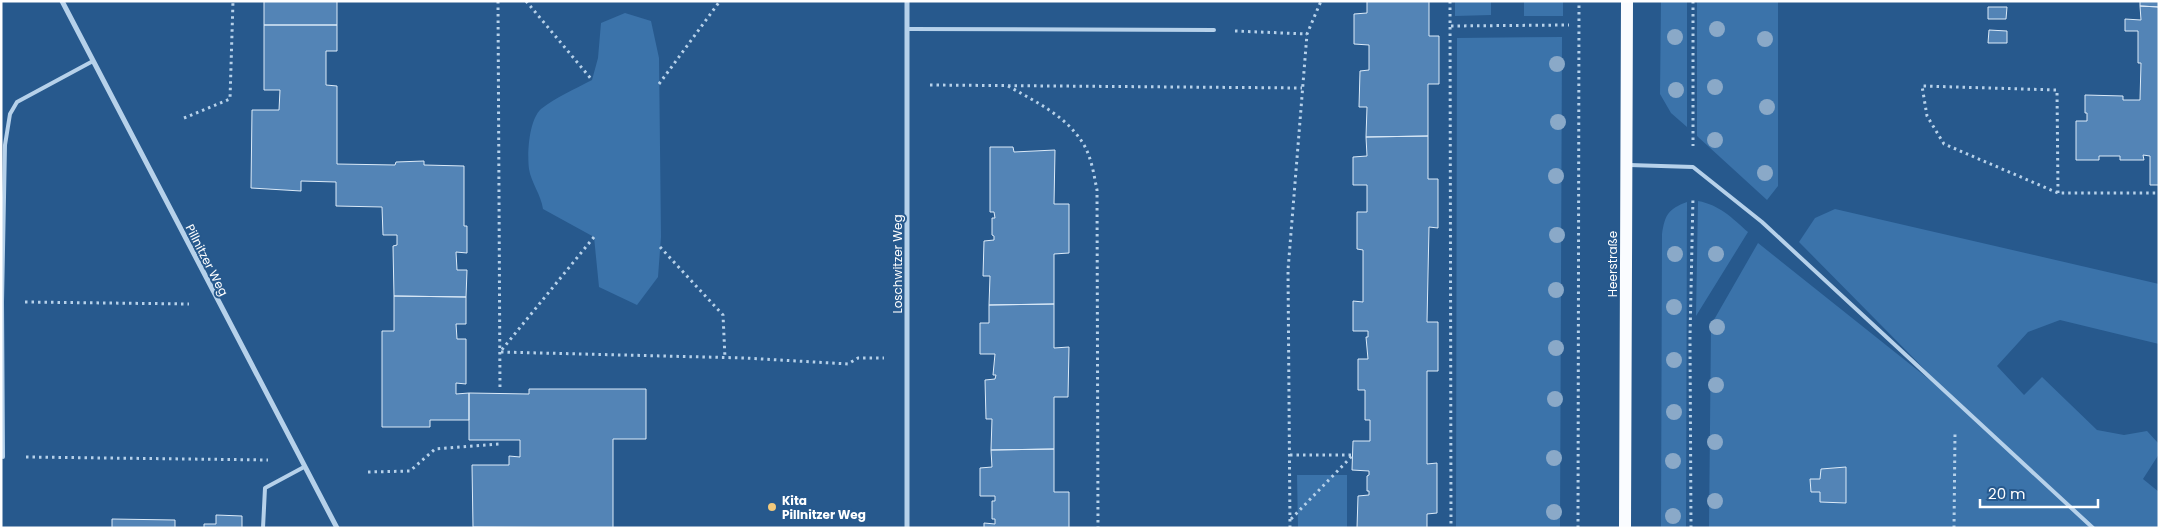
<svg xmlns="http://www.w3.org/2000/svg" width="2160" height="529" font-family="Poppins,sans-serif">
	<rect width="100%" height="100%" fill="#27598d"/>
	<path fill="#3b73aa" d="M 1455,1 L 1491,1 L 1491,15 L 1455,16 Z
		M 1524,1 L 1563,1 L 1563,16 L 1524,16 Z
		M 1661,1 L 1687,1 L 1687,127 L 1671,113 L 1660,94 Z
		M 1697,1 L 1778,1 L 1778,186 L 1767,200 L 1697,136 Z
		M 625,13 L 651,21 L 659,58 L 661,237 L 658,277 L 637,305 L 599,287 L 594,237 L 543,209 C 541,195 531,182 529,169 C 527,153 529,120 541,109 C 556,97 575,89 592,80 L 598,58 L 601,23 Z
		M 1562,37 L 1560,528 L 1456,528 L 1457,38 Z
		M 1698,201 C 1720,205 1732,218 1748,232 L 1696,316 Z
		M 1687,202 L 1686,528 L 1661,528 L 1662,234 C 1665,215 1668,209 1687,202 Z
		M 1835,209 L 2159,284 L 2159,344 L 2060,320 L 2028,332 L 1997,366 L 2024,395 L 2042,377 L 2097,430 L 2124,435 L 2147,431 L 2159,444 L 2159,454 L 2143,479 L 2159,492 L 2159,528 L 1709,528 L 1711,325 L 1758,243 L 1955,400 L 1799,242 L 1815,218 Z
		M 1297,475 L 1347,475 L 1347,528 L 1298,528 Z"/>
	<path fill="#5384b6" stroke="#dbeaf8" d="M 264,1 L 337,1 L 337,25 L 264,25 Z
		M 1367,1 L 1429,1 L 1429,36 L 1439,36 L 1439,84 L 1428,84 L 1428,136 L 1366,137 L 1367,107 L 1359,107 L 1360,71 L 1369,70 L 1369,45 L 1354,44 L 1354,14 L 1367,13 Z
		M 2140,1 L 2159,1 L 2159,7 L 2140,6 Z
		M 2140,6 L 2159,7 L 2159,185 L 2150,185 L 2150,156 L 2143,155 L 2144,160 L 2120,160 L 2120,156 L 2099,156 L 2099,160 L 2076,160 L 2076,121 L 2087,121 L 2087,113 L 2085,113 L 2085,95 L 2123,96 L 2123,100 L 2140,100 L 2141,63 L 2138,63 L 2138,31 L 2125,31 L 2125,19 L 2141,20 Z
		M 1988,7 L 2007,7 L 2006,19 L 1988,19 Z
		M 264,25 L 337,25 L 337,51 L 326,51 L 326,85 L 337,86 L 337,164 L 395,165 L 396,162 L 424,161 L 424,165 L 464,166 L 464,226 L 467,226 L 467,253 L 456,252 L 457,270 L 467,270 L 466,297 L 394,296 L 393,246 L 397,245 L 397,235 L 383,235 L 382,207 L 336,206 L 336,182 L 301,181 L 301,191 L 251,188 L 252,110 L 279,110 L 280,90 L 264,90 Z
		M 1989,30 L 2007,31 L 2007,43 L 1988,43 Z
		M 1428,136 L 1428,179 L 1438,179 L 1438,228 L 1429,227 L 1427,322 L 1438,322 L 1438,371 L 1427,371 L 1427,464 L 1437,463 L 1437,513 L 1427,514 L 1427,528 L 1357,528 L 1358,496 L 1369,495 L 1369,491 L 1367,491 L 1367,476 L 1369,475 L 1369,471 L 1352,470 L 1353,441 L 1370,441 L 1370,420 L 1365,420 L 1365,390 L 1358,390 L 1358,359 L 1368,359 L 1366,337 L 1368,337 L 1368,331 L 1353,331 L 1353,301 L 1363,302 L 1363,250 L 1357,249 L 1357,212 L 1367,212 L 1367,185 L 1353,185 L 1353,157 L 1367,156 L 1366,137 Z
		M 990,147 L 1013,147 L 1014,152 L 1055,150 L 1054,204 L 1069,204 L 1069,253 L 1054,254 L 1054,304 L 989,305 L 990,276 L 983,276 L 984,241 L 994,240 L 994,236 L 992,235 L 992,218 L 995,218 L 994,212 L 990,212 Z
		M 394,296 L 466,297 L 466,324 L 456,324 L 457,339 L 466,339 L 466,384 L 456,383 L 456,394 L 469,393 L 469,420 L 430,420 L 430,427 L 382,427 L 382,331 L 394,331 Z
		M 1054,304 L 1054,348 L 1069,347 L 1068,397 L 1054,397 L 1054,449 L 991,450 L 992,419 L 986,419 L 985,380 L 995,379 L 996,375 L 993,375 L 995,354 L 980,354 L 980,323 L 989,323 L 989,305 Z
		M 529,389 L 646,389 L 646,439 L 613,439 L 613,528 L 473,527 L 472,465 L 509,465 L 509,456 L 520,457 L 520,440 L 469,440 L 469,393 L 529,394 Z
		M 1054,449 L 1054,492 L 1069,492 L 1069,528 L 984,528 L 984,523 L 995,524 L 995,519 L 992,519 L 992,501 L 995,501 L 995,496 L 980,496 L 980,468 L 992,467 L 991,450 Z
		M 1846,467 L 1846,503 L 1820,502 L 1820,492 L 1811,492 L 1810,479 L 1820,479 L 1821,469 Z
		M 216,515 L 242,516 L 242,528 L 204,528 L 204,524 L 216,524 Z
		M 112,519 L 175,520 L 175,528 L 112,528 Z"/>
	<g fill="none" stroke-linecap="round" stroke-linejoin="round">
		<path stroke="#b6d1ea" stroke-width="3" stroke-dasharray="2.5 4" stroke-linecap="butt" d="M 498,1 L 500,391
			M 526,1 L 592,80
			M 1450,1 L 1451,528
			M 1693,1 L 1693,146
			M 1451,26 L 1569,25
			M 1235,31 L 1307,34
			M 659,84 L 720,1
			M 930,85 L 1302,88
			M 1008,86 C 1036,102 1067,116 1084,145 C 1092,159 1094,176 1097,190 L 1098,528
			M 184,118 L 230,99 L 233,1
			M 2058,193 L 2057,90 L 1922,86 L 1927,116 L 1944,144 L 2058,193 L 2159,193
			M 594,237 L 500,352 L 745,358 L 848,364 L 858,358 L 884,358
			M 660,247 L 723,315 L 725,358
			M 25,302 L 189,304
			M 1290,455 L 1352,455
			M 26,457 L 268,460
			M 368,472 L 410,471 L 435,449 L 500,444
			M 1291,519 L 1353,455
			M 1290,528 L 1288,270 L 1307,34 L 1321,1
			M 1578,528 L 1579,1
			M 1691,528 L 1690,338 L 1693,197
			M 1954,528 L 1955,433"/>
		<path stroke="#b6d1ea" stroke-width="4" d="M 907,29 L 1214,30
			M 1629,165 L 1693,167 L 1762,222 L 2093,528
			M 3,457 L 2,302 L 5,145 L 10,114 L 17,102 L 93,61
			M 263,528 L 265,488 L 304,467"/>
		<path stroke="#b6d1ea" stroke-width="5" d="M 62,1 L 337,528
			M 907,528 L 907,1"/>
		<path stroke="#fafcff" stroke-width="12" d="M 1625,528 L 1627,1"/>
	</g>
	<g fill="#8aa9c8">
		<circle cx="1717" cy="29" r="8"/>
		<circle cx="1675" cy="37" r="8"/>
		<circle cx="1765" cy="39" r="8"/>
		<circle cx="1557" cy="64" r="8"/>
		<circle cx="1715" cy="87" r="8"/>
		<circle cx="1676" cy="90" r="8"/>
		<circle cx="1767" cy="107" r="8"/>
		<circle cx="1558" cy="122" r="8"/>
		<circle cx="1715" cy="140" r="8"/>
		<circle cx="1765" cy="173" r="8"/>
		<circle cx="1556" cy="176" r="8"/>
		<circle cx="1557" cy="235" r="8"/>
		<circle cx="1675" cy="254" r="8"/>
		<circle cx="1716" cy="254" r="8"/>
		<circle cx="1556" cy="290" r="8"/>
		<circle cx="1674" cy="307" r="8"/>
		<circle cx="1717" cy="327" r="8"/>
		<circle cx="1556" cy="348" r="8"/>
		<circle cx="1674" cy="360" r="8"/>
		<circle cx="1716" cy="385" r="8"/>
		<circle cx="1555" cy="399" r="8"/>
		<circle cx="1674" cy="412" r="8"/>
		<circle cx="1715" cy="442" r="8"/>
		<circle cx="1554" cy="458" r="8"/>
		<circle cx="1673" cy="461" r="8"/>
		<circle cx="1715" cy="501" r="8"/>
		<circle cx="1554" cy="512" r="8"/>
		<circle cx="1673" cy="516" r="8"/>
	</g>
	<circle fill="#f3ca7c" stroke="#27598d" stroke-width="2" cx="772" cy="507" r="5"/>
	<g text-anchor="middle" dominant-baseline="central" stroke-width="4" stroke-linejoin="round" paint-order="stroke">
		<g font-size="12" fill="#fff" stroke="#27598d">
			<text transform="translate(207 260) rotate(63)">Pillnitzer Weg</text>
			<text transform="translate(897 264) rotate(-90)">Loschwitzer Weg</text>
			<text transform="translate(1612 264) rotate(-90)">Heerstraße</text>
		</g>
		<g font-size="12" font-weight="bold" fill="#fff" stroke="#27598d" text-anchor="start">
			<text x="782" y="500">Kita<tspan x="782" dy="14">Pillnitzer Weg</tspan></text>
		</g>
	</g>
	<rect width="2160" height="529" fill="none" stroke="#ffffff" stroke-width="5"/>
	<path d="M1980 499v8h118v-8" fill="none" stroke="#ffffff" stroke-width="2.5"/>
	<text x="1988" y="499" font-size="15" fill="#ffffff" stroke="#27598d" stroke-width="4" paint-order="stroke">20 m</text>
</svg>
